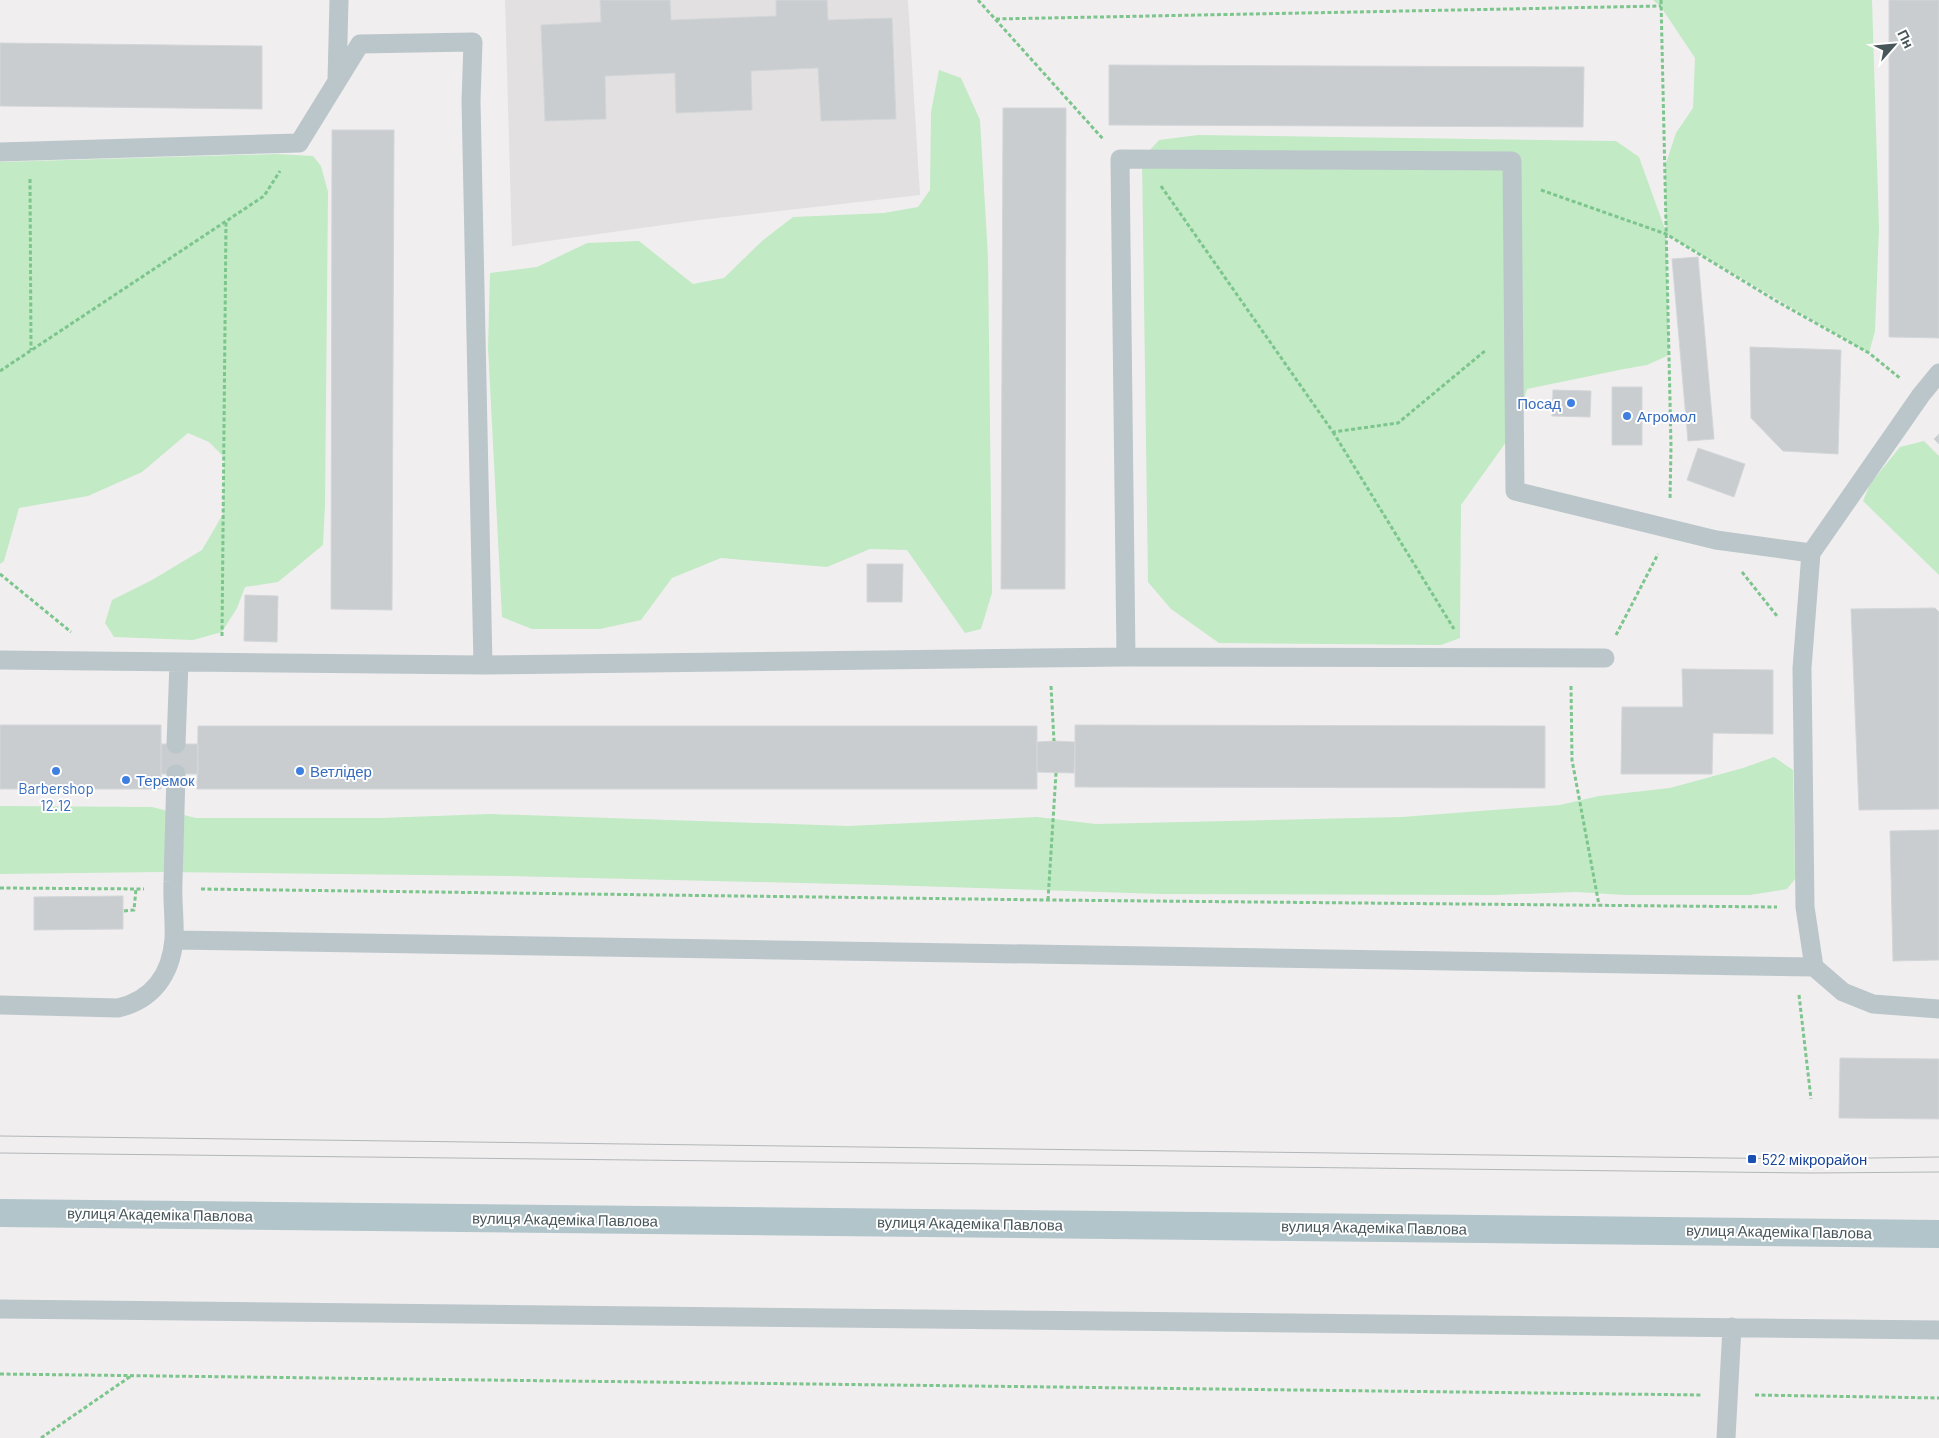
<svg xmlns="http://www.w3.org/2000/svg" width="1939" height="1438" font-family="Barlow,sans-serif">
	<rect width="100%" height="100%" fill="#f1eeef"/>
	<path fill="#e2e0e0" d="M 505,0 L 908,0 L 920,195 L 692,221 L 512,246 Z"/>
	<path fill="#c1eac5" d="M 1653,0 L 1872,0 L 1879,228 L 1875,331 L 1869,353 L 1666,234 L 1669,355 L 1647,365 L 1624,369 L 1527,389 L 1514,431 L 1461,505 L 1460,638 L 1441,645 L 1219,643 L 1171,609 L 1148,582 L 1142,159 L 1159,140 L 1198,135 L 1616,141 L 1639,157 L 1666,232 L 1665,166 L 1676,133 L 1693,108 L 1695,58 L 1661,7 Z
		M 939,70 L 961,78 L 980,120 L 988,257 L 992,593 L 981,629 L 965,633 L 907,550 L 870,549 L 827,567 L 721,558 L 672,578 L 641,620 L 600,629 L 532,629 L 502,617 L 488,347 L 490,273 L 537,267 L 587,243 L 639,241 L 693,284 L 724,278 L 762,241 L 793,217 L 884,213 L 918,207 L 930,190 L 931,112 Z
		M 277,154 L 313,156 L 321,166 L 328,192 L 325,505 L 323,545 L 278,582 L 245,587 L 237,608 L 222,632 L 193,640 L 114,637 L 105,623 L 112,600 L 152,580 L 202,550 L 223,514 L 224,457 L 209,442 L 188,433 L 142,472 L 88,496 L 19,508 L 4,561 L 0,564 L 0,162 Z
		M 1924,441 L 1939,456 L 1939,575 L 1863,501 L 1870,484 L 1900,447 Z
		M 1774,757 L 1793,770 L 1795,879 L 1787,889 L 1750,895 L 1625,895 L 1576,892 L 1494,895 L 1162,894 L 883,885 L 508,876 L 162,872 L 0,874 L 0,806 L 152,807 L 196,818 L 381,818 L 490,814 L 848,826 L 1037,817 L 1096,824 L 1402,817 L 1560,805 L 1599,796 L 1670,788 L 1743,768 Z"/>
	<path fill="#c9cdd0" stroke="#d3d6d9" d="M 600,0 L 670,0 L 671,20 L 776,16 L 776,0 L 827,0 L 828,20 L 892,18 L 896,119 L 821,121 L 818,68 L 751,71 L 752,110 L 676,113 L 675,73 L 605,76 L 606,119 L 545,121 L 541,25 L 601,22 Z
		M 1889,0 L 1939,0 L 1939,338 L 1889,337 Z
		M 0,43 L 262,46 L 262,109 L 0,106 Z
		M 1109,65 L 1584,67 L 1583,127 L 1109,125 Z
		M 1003,108 L 1066,108 L 1065,589 L 1001,589 Z
		M 332,130 L 394,130 L 392,610 L 331,609 Z
		M 1698,257 L 1714,439 L 1688,441 L 1672,259 Z
		M 1750,347 L 1841,350 L 1838,454 L 1783,451 L 1751,418 Z
		M 1612,387 L 1642,387 L 1642,445 L 1612,445 Z
		M 1553,390 L 1591,391 L 1590,417 L 1552,416 Z
		M 1939,434 L 1939,444 L 1934,439 Z
		M 1698,448 L 1745,464 L 1734,497 L 1687,480 Z
		M 867,564 L 903,564 L 902,602 L 867,602 Z
		M 245,595 L 278,596 L 277,642 L 244,641 Z
		M 1935,608 L 1939,612 L 1939,809 L 1859,810 L 1851,609 Z
		M 1682,669 L 1773,670 L 1773,734 L 1713,733 L 1712,774 L 1621,774 L 1622,707 L 1683,707 Z
		M 0,725 L 161,725 L 161,789 L 0,789 Z
		M 1075,725 L 1545,726 L 1545,788 L 1075,787 Z
		M 198,726 L 1037,726 L 1037,789 L 197,789 Z
		M 1054,741 L 1075,742 L 1074,773 L 1037,772 L 1037,742 Z
		M 161,744 L 198,744 L 198,774 L 161,774 Z
		M 1939,830 L 1939,960 L 1893,961 L 1890,831 Z
		M 123,896 L 123,929 L 34,930 L 34,897 Z
		M 1840,1058 L 1939,1059 L 1939,1119 L 1839,1118 Z"/>
	<g fill="none" stroke-linecap="round" stroke-linejoin="round">
		<path stroke="#7cc58d" stroke-width="3" stroke-dasharray="4 2.5" stroke-linecap="butt" d="M 978,0 L 1103,139
			M 1661,0 L 1671,446 L 1670,500
			M 996,19 L 1661,6
			M 30,179 L 31,350
			M 1161,186 L 1333,432 L 1398,423 L 1486,350
			M 1541,190 L 1666,234 L 1778,302 L 1869,353 L 1901,379
			M 0,371 L 264,196 L 280,171
			M 1333,432 L 1454,629
			M 1742,572 L 1777,616
			M 0,574 L 71,632
			M 1616,635 L 1658,554
			M 222,636 L 226,221
			M 1051,686 L 1054,741
			M 1571,686 L 1572,760 L 1599,905
			M 0,888 L 144,889
			M 201,889 L 1048,900 L 1777,907
			M 1048,900 L 1056,773
			M 124,911 L 134,910 L 136,889
			M 1799,995 L 1811,1099
			M 0,1374 L 1702,1395
			M 1755,1395 L 1939,1398
			M 41,1438 L 131,1376"/>
		<path stroke="#bbc6ca" stroke-width="19" d="M 337,81 L 339,0
			M 0,152 L 299,143 L 360,44 L 473,42 L 471,101 L 483,665
			M 1939,373 L 1921,395 L 1811,553 L 1802,668 L 1805,907 L 1814,967 L 1843,992 L 1873,1004 L 1939,1009
			M 1126,657 L 1120,159 L 1512,161 L 1515,491 L 1716,540 L 1811,553
			M 0,660 L 483,665 L 1126,657 L 1605,658
			M 176,744 L 179,662
			M 174,940 L 1814,967
			M 0,1005 L 118,1008 C 152,1000 171,975 174,939 C 175,920 172,901 173,882 C 174,846 175,810 176,774
			M 0,1309 L 1939,1330
			M 1726,1438 L 1732,1327"/>
		<path stroke="#b1c5cb" stroke-width="28" d="M 0,1213 L 1939,1234"/>
		<path stroke="#b1b6b8" stroke-width="1" d="M 0,1136 L 1805,1159 L 1939,1157
			M 0,1153 L 1812,1173 L 1939,1172"/>
	</g>
	<g fill="#3f7fe0" stroke="#fff" stroke-width="2">
		<circle cx="1571" cy="403" r="5"/>
		<circle cx="1627" cy="416" r="5"/>
		<circle cx="56" cy="771" r="5"/>
		<circle cx="300" cy="771" r="5"/>
		<circle cx="126" cy="780" r="5"/>
	</g>
	<rect fill="#1a4fb4" stroke="#fff" stroke-width="2" x="1747" y="1154" width="10" height="10" rx="2.5"/>
	<g text-anchor="middle" dominant-baseline="central" stroke-width="4" stroke-linejoin="round" paint-order="stroke">
		<g font-size="15" fill="#366cbe" stroke="#fff" text-anchor="start">
			<text x="1561" y="403" text-anchor="end">Посад</text>
			<text x="1637" y="416">Агромол</text>
			<text x="310" y="771">Ветлідер</text>
			<text x="136" y="780">Теремок</text>
			<text x="56" y="788" text-anchor="middle">Barbershop<tspan x="56" dy="17">12.12</tspan></text>
		</g>
		<g font-size="15" fill="#164399" stroke="#fff" text-anchor="start">
			<text x="1762" y="1159">522 мікрорайон</text>
		</g>
		<g font-size="15" fill="#48565a" stroke="#fff">
			<text transform="translate(160 1214) rotate(1)">вулиця Академіка Павлова</text>
			<text transform="translate(565 1219) rotate(1)">вулиця Академіка Павлова</text>
			<text transform="translate(970 1223) rotate(1)">вулиця Академіка Павлова</text>
			<text transform="translate(1374 1227) rotate(1)">вулиця Академіка Павлова</text>
			<text transform="translate(1779 1231) rotate(1)">вулиця Академіка Павлова</text>
		</g>
	</g>
	<g transform="translate(1894 45) rotate(63)" stroke="#ffffff" stroke-width="4" paint-order="stroke">
	<path d="M0-4L9 19L0 12L-9 19Z" fill="#48565a"/>
	<text y="-8" font-size="14" font-weight="bold" text-anchor="middle" fill="#48565a">Пн</text>
	</g>
</svg>
